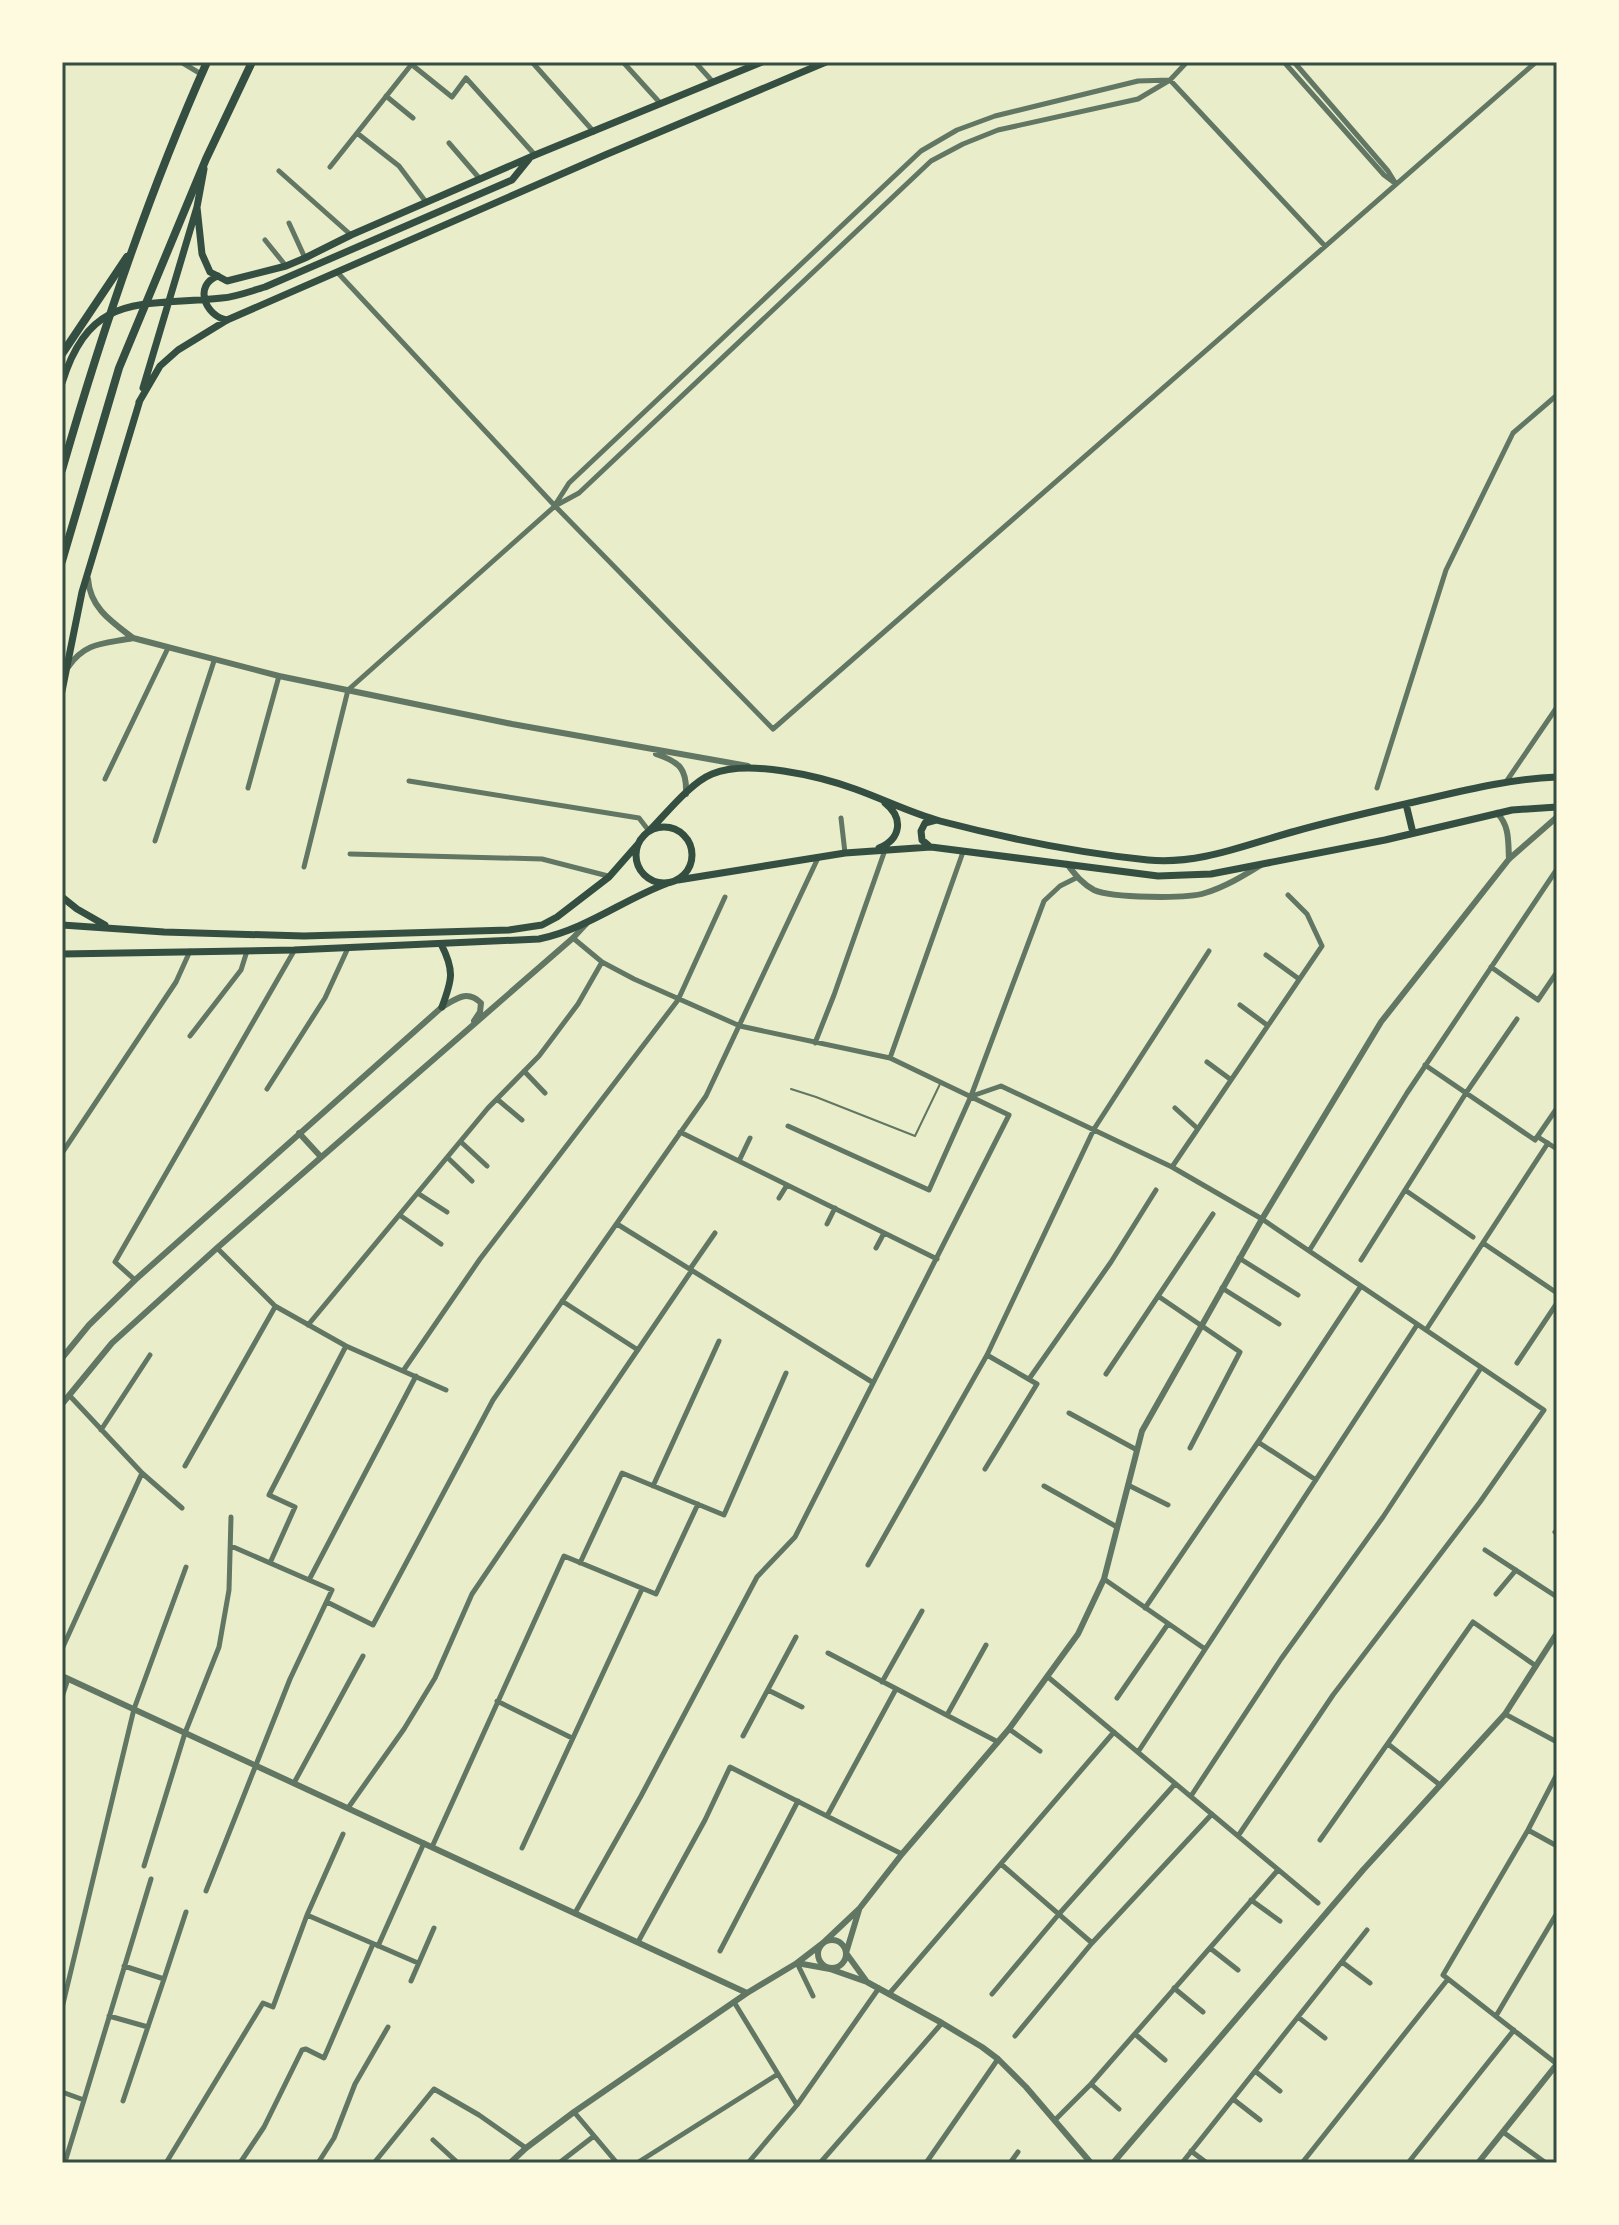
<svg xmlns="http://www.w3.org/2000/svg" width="1619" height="2225" font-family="'Golos Text',sans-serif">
	<rect width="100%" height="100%" fill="#e9edc9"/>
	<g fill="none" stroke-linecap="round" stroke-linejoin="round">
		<path stroke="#617663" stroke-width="2" d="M 791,1089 L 816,1097 L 915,1136 L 940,1084"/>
		<path stroke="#617663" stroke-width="5" d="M 181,62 L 201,74
			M 532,62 L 594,132
			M 623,62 L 661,104
			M 695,62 L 713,82
			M 1284,62 L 1384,175 L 1396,184 L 1388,171 L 1294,62
			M 411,64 L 452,97 L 466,78 L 535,155
			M 386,96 L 413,118
			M 357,133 L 399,166 L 426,202
			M 449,143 L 480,179
			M 330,167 L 411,65
			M 279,171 L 351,235
			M 289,223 L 305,258
			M 265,240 L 286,266
			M 337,272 L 555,506 L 773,729 L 1536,62
			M 555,505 L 569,483 L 921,151 L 957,130 L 995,116 L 1138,81 L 1170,80 L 1325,246
			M 105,779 L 168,648
			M 409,781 L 639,818 L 649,831
			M 1506,782 L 1557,707
			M 248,788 L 279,676
			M 1377,788 L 1446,570 L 1513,433 L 1557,395
			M 841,818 L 845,853
			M 155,841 L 214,661
			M 350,854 L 542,859 L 608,876
			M 304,867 L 348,690 L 555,506 L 579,493 L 931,161 L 963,144 L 998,130 L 1138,99 L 1170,80 L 1187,62
			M 573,938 L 602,962 L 634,979 L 740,1026 L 890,1058 L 1009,1115 L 795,1537 L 757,1577 L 641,1796 L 575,1913
			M 1266,955 L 1299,979
			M 1491,967 L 1538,1000 L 1557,972
			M 1240,1005 L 1267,1025
			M 190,1036 L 241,970 L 247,951
			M 815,1043 L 834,995 L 885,850
			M 890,1058 L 963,852
			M 1207,1062 L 1230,1079
			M 1425,1065 L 1535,1140 L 1557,1108
			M 524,1071 L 545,1093
			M 267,1089 L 325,998 L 348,948
			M 972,1096 L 1001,1086 L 1172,1167 L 1262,1219 L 1544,1410 L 1480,1502 L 1333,1695 L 1238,1836
			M 497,1099 L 522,1120
			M 1175,1108 L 1197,1128
			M 788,1126 L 929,1190 L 971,1096 L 1044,901 L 1060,886 L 1078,877
			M 680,1132 L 937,1259
			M 1538,1137 L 1557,1149
			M 461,1142 L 487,1166
			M 62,1153 L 176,982 L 190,951
			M 448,1158 L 472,1181
			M 739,1161 L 750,1138
			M 1172,1167 L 1322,946 L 1307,914 L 1288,895
			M 1405,1190 L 1473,1237
			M 419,1194 L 447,1212
			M 779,1198 L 787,1185
			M 401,1216 L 441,1244
			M 617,1224 L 872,1382
			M 827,1224 L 835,1208
			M 1483,1243 L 1557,1293
			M 217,1248 L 275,1306 L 346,1346 L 446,1390
			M 876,1248 L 884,1233
			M 1309,1251 L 1407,1093 L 1557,869
			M 1239,1258 L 1298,1295
			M 1361,1260 L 1466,1093 L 1517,1019
			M 690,1269 L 715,1233
			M 135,1280 L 115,1262 L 294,951
			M 1222,1288 L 1279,1324
			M 1158,1296 L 1240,1352 L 1190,1448
			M 562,1301 L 638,1350
			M 308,1325 L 488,1108 L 539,1056 L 578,1004 L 602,962
			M 1426,1330 L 1548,1143
			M 1517,1363 L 1557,1303
			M 403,1371 L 480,1259 L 678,1000 L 725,897
			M 1106,1374 L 1213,1214
			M 1029,1379 L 1111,1262 L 1156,1190
			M 69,1395 L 142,1473 L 182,1508
			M 1069,1413 L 1137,1450
			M 101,1430 L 150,1355
			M 1258,1442 L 1316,1480
			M 185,1466 L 275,1307
			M 985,1469 L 1037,1384 L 987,1355
			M 1128,1485 L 1168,1505
			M 653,1486 L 719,1341
			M 1044,1486 L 1117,1527
			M 1555,1532 L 1557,1530
			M 1485,1550 L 1557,1597
			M 270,1563 L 295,1507 L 269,1495 L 346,1346
			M 580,1563 L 622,1473 L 724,1515 L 786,1373
			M 868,1565 L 987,1355 L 1094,1129 L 1209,951
			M 1104,1579 L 1205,1649
			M 309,1580 L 416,1376
			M 1496,1594 L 1516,1570
			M 327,1602 L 373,1625 L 493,1400 L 706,1096 L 818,858
			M 1145,1608 L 1258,1442 L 1361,1286
			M 62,1649 L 142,1473
			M 828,1653 L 998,1742
			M 1048,1677 L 1318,1903
			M 882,1682 L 922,1611
			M 768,1690 L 802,1707
			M 62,1697 L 68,1679
			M 1117,1698 L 1168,1624
			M 497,1701 L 572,1738
			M 1505,1714 L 1557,1742
			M 947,1715 L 986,1645
			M 1009,1729 L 1040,1751
			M 743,1736 L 796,1637
			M 1388,1744 L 1440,1785
			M 1138,1752 L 1417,1325
			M 294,1783 L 363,1656
			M 1191,1796 L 1281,1659 L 1383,1517 L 1481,1368
			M 348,1808 L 404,1729 L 435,1678 L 472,1594 L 692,1270
			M 827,1816 L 896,1689
			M 1528,1830 L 1557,1846
			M 1320,1840 L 1473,1622 L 1536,1666
			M 432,1847 L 564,1556 L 656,1594 L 698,1504
			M 522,1848 L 642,1589
			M 1001,1864 L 1092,1943
			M 144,1866 L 185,1733 L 219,1647 L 229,1590 L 231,1517
			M 206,1891 L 290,1679 L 332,1590 L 231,1546
			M 1251,1900 L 1280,1921
			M 307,1915 L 418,1963
			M 638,1942 L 705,1820 L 730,1767 L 902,1854
			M 378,1946 L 424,1843
			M 1210,1948 L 1238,1970
			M 720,1951 L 798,1801
			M 1342,1962 L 1370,1983
			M 797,1963 L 813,1996
			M 164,1979 L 186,1912
			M 411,1981 L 434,1928
			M 1174,1988 L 1203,2012
			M 889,1994 L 1114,1732
			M 992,1994 L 1059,1914 L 1175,1784
			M 734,2002 L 797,2105
			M 62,2008 L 134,1709 L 186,1567
			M 109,2016 L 148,2027
			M 1496,2016 L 1557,1913
			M 1298,2017 L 1325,2038
			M 1135,2034 L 1165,2060
			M 1015,2036 L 1092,1943 L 1212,1814
			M 1557,2064 L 1443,1975 L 1528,1830 L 1557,1774
			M 1255,2071 L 1280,2091
			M 1091,2084 L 1119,2109
			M 62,2092 L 84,2100 L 151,1879
			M 1233,2099 L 1260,2120
			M 123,2101 L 164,1979 L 124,1966
			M 574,2112 L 617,2163
			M 1055,2120 L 1091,2084 L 1278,1870
			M 1503,2132 L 1546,2163
			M 433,2140 L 458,2163
			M 1191,2151 L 1207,2163
			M 65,2162 L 84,2100
			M 166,2163 L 263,2003 L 273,2007 L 307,1915 L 343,1834
			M 240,2163 L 264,2127 L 302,2050 L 306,2049 L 324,2058 L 373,1944
			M 318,2163 L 334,2138 L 355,2084 L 388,2027
			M 374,2163 L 434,2089 L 479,2115 L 526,2148
			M 559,2163 L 594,2136
			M 637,2163 L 778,2074
			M 748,2163 L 797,2105 L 879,1988
			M 820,2163 L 942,2023
			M 926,2163 L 998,2059
			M 1010,2163 L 1018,2152
			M 1182,2163 L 1367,1930
			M 1302,2163 L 1448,1979
			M 1408,2163 L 1514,2030"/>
		<path stroke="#617663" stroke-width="6" d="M 133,638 L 279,676 L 512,724 L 748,766
			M 68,667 C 86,641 105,644 133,638 C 112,622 90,608 88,579
			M 656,754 C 680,762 687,769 686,794
			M 1497,813 C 1510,826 1508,842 1509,859
			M 1067,864 C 1075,874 1082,884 1094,890 C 1111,898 1187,899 1205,893 C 1225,887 1243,876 1261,865
			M 299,1133 L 321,1157
			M 62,1358 L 89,1325 L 135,1280 L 442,1007 C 456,999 467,989 481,1003 L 480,1012 L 474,1021
			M 62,1404 L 112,1343 L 217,1248 L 573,938 L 586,924
			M 62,1676 L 747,1993
			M 859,1910 L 846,1953 L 867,1982
			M818 1954a14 14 0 1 1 28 0a14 14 0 1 1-28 0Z
			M 797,1963 L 830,1969 L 867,1982 L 942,2023 L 982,2047 L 998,2059 L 1026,2087 L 1091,2163
			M 510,2163 L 526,2148 L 574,2112 L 747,1993 L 797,1963 L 823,1943 L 859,1909 L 902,1854 L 1009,1729 L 1078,1634 L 1104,1579 L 1142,1431 L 1262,1219 L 1381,1022 L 1509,859 L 1557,817
			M 1113,2163 L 1363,1870 L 1505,1714 L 1557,1633
			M 1478,2163 L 1557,2064"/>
		<path stroke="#344e41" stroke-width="7" d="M 197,207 L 202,254 L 210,272 L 227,281 L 286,266 L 305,258 L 351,235 L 535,155 L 762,62
			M 218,276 C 193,285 205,316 227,320
			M 62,383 C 91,290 142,307 222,298 C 236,297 251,291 265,287 L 512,180 L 529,159
			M 143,388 L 197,207 L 204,169
			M 139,402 L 160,366 L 178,350 L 227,320 L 605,155 L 826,62
			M 62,691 L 82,592 L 140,400
			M 1406,804 L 1413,833
			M636 855a28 28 0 1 1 56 0a28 28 0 1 1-56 0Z
			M 649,831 C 666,814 690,783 712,774 C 748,759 819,776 855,789 C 883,799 911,813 940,821 C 1005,838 1081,853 1148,860 C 1200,865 1247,844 1296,831 C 1335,820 1375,811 1414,802 C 1462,791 1508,779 1557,777
			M 929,846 L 922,840 L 921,831 L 925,823 L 936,820
			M 879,848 C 901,839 904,818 885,803
			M 678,880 L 845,853 L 931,847 L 1158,876 L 1211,874 L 1385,840 L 1512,810 L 1557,807
			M 62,897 L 77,909 L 105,925
			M 62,925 L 164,932 L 304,936 L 509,930 L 542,925 L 557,917 L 609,877 L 638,844
			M 441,944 C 455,971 452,980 442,1007
			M 62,954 L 294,950 L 539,939 C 587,929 624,899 668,883"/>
		<path stroke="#344e41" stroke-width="8" d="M 62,354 L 127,257
			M 62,470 C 102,331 148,194 207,62
			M 62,561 L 119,368 L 206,159 L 252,62"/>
	</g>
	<rect width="1619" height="2225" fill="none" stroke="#fefae0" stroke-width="128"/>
	<rect x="64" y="64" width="1491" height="2097" fill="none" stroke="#344e41" stroke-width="3"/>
</svg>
